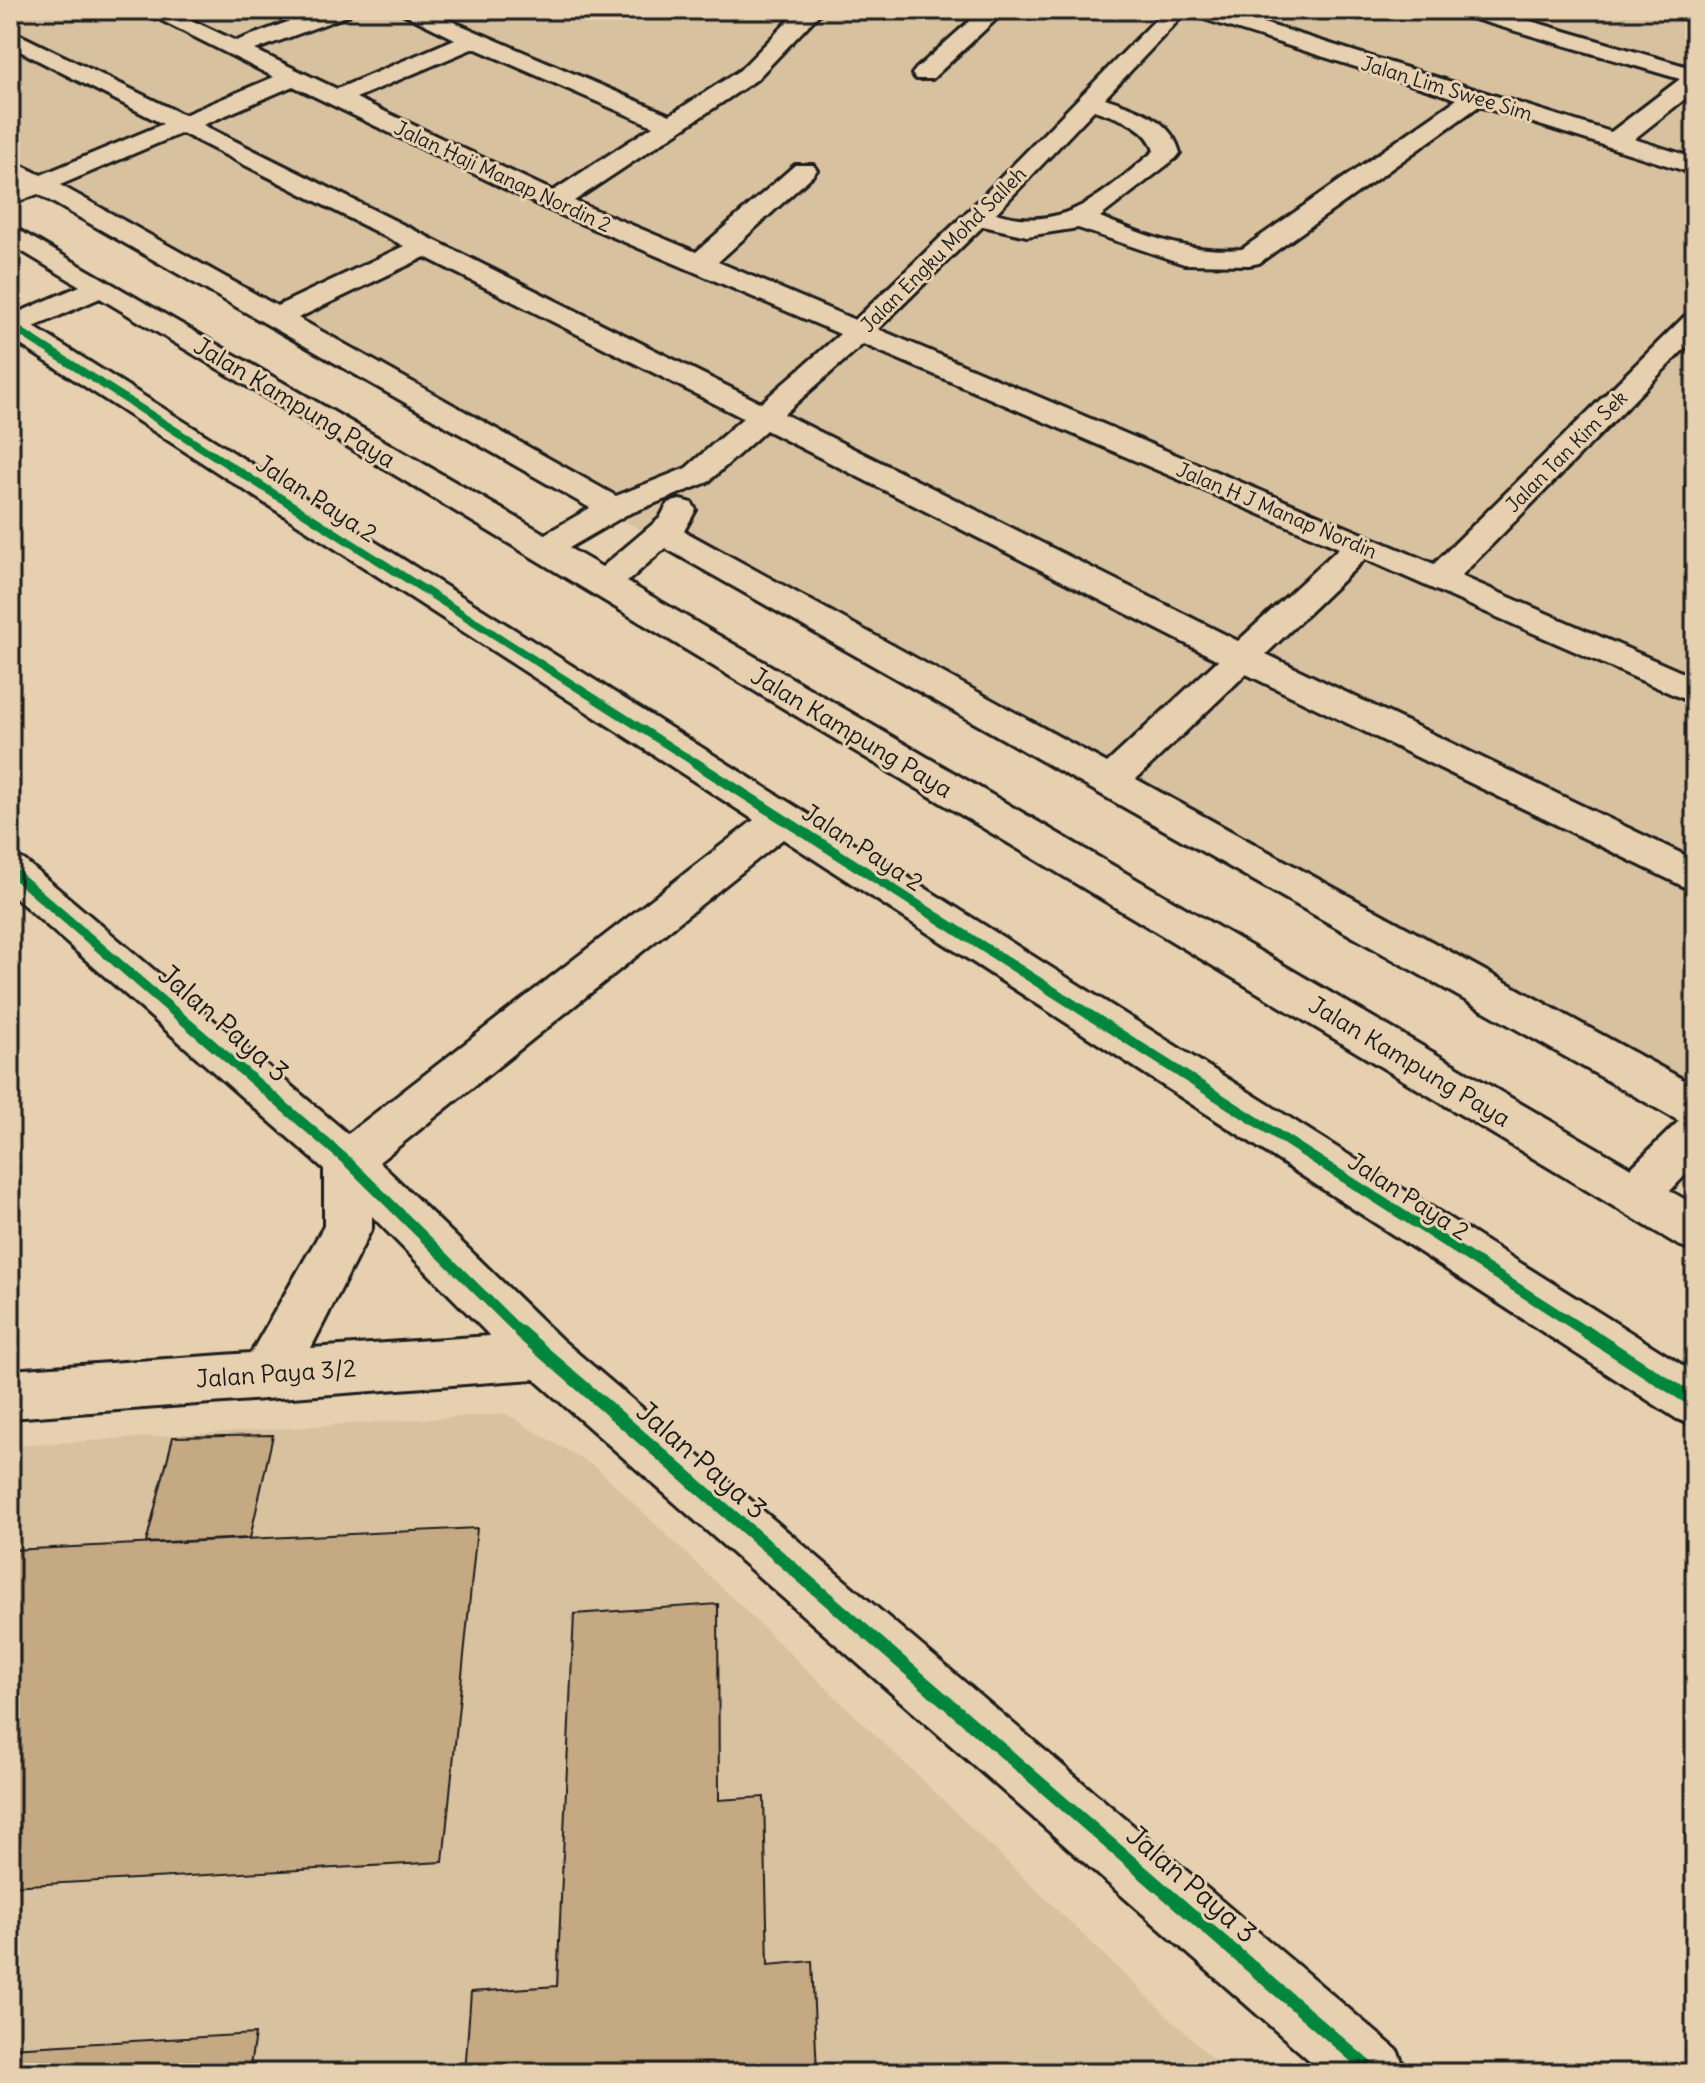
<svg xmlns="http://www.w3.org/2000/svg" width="1705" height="2083" font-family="Delius,sans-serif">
	<rect width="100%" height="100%" fill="#e6d0af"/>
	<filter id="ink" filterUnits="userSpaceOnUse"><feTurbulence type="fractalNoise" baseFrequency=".0125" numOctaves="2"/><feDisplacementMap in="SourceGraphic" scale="16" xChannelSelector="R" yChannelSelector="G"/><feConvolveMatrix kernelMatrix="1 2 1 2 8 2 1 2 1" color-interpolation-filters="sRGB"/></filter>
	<g filter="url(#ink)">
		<path fill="#d8c19f" d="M 10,10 L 1695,10 L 1695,1102 L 1680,1115 L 10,175 Z
			M 506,1414 L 597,1468 L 1227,2073 L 10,2073 L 10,1446 Z"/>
		<path fill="#c5a983" stroke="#1c1c1c" stroke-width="2" d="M 273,1435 L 250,1538 L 146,1543 L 173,1437 Z
			M 477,1528 L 443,1862 L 10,1886 L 10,1550 Z
			M 718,1604 L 719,1800 L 764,1797 L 768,1965 L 812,1961 L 817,2073 L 465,2073 L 471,1992 L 557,1986 L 574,1614 Z
			M 255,2034 L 249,2073 L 10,2073 L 10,2048 Z"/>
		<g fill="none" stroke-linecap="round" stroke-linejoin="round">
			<defs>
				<path id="minor" d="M 141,10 L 170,10 L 236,41 L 320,10 L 352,10 L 349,15 L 255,50 L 337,89 L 455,39 L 396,10 L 426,10 L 670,115 L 740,70 L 799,10 L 823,10 L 756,80 L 574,201 L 696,252 L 795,165 L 813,165 L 817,170 L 813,175 L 718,262 L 855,320 L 969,210 L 1165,10 L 1222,10 L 1611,132 L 1680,79 L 1461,15 L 1458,10 L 1493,10 L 1695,69 L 1695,91 L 1634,139 L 1695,158 L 1695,174 L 1479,106 L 1259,263 L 1249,265 L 1184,264 L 1078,228 L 1027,236 L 983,226 L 878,329 L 1434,564 L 1685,316 L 1695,313 L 1695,338 L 1461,576 L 1695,678 L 1695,704 L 1365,559 L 1266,654 L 1695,860 L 1695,892 L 1246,674 L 1136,779 L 1695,1086 L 1695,1165 L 1670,1191 L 1695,1205 L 1695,1251 L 1678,1245 L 100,298 L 34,327 L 1695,1373 L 1695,1426 L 1677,1419 L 783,839 L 379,1162 L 561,1339 L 1397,2050 L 1407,2073 L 1324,2073 L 534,1379 L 10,1418 L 10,1370 L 251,1353 L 324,1226 L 324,1169 L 10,893 L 10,855 L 24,860 L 348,1134 L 754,820 L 10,338 L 10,316 L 80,286 L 10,244 L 10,225 L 545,534 L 590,508 L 38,194 L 19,201 L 10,199 L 10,187 L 19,184 L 10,179 L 10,160 L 41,175 L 163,124 L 10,46 L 10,30 L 184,115 L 274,77 ZM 1188,10 L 1191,15 L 1457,99 L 1242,249 C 1190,254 1147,236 1100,217 L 1176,158 L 1180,153 C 1171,118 1136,109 1105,98 ZM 474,48 L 653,126 L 553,191 L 356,98 ZM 293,86 L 545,208 L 840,334 L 761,403 L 203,125 ZM 1094,110 C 1116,118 1148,125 1154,151 C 1104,192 1065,234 996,213 ZM 182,133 L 404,246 L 277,306 L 60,185 ZM 425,257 L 743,418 L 686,468 L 616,496 L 298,318 ZM 863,344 L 1339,548 L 1238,641 L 784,414 ZM 766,430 L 1218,660 L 1107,763 L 684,531 L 696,510 L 692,503 L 680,500 L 668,503 L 660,518 L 602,567 L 569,548 L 626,515 L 708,482 ZM 665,548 L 1679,1121 L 1631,1168 L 627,582 ZM 372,1216 L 490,1336 L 311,1348 L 372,1228 Z
					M 982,10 L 1006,10 L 932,79 L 916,79 L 912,74 L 916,69 Z
					M 1680,10 L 1695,10 L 1695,18 L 1683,15 Z"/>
			</defs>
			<use href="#minor" stroke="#1c1c1c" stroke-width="6"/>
			<use href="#minor" fill="#e6d0af" fill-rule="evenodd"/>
			<defs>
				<path id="cycleway-far3" d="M 10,325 L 19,331"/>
				<path id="cycleway-far2" d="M 16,329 L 697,764"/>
				<path id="cycleway-far1" d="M 694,762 L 1589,1334
					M 10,870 L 347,1161 L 522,1334"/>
				<path id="cycleway" d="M 520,1332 L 1374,2073
					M 1586,1332 L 1695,1402"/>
			</defs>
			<use href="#cycleway-far3" stroke="#e6d0af" stroke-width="9"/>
			<use href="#cycleway-far2" stroke="#e6d0af" stroke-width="12"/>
			<use href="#cycleway-far1" stroke="#e6d0af" stroke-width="15"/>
			<use href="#cycleway" stroke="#e6d0af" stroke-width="18"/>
			<use href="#cycleway-far3" stroke="#00873e" stroke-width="6"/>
			<use href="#cycleway-far2" stroke="#00873e" stroke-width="8"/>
			<use href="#cycleway-far1" stroke="#00873e" stroke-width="10"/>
			<use href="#cycleway" stroke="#00873e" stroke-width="13"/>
		</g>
	</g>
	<g text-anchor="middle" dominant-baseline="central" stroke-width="6" stroke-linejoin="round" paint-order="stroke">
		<g font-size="20" fill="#1c1c1c" stroke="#e6d0af">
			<text transform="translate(1447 88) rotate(17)">Jalan Lim Swee Sim</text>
			<text transform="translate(503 176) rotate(25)">Jalan Haji Manap Nordin 2</text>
			<text transform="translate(943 249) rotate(-45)">Jalan Engku Mohd Salleh</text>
			<text transform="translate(1566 451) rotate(-45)">Jalan Tan Kim Sek</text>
			<text transform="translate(1277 510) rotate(23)">Jalan H J Manap Nordin</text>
		</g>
		<g font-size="24" fill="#1c1c1c" stroke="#e6d0af">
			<text transform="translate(295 402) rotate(31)">Jalan Kampung Paya</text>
			<text transform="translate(317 498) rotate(33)">Jalan Paya 2</text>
			<text transform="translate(852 732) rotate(31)">Jalan Kampung Paya</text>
			<text transform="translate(863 847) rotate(33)">Jalan Paya 2</text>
			<text transform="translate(1410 1061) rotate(31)">Jalan Kampung Paya</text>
			<text transform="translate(1409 1196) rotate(33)">Jalan Paya 2</text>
			<text transform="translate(276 1373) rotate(-4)">Jalan Paya 3/2</text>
		</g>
		<g font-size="28" fill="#1c1c1c" stroke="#e6d0af">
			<text transform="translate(224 1023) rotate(41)">Jalan Paya 3</text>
			<text transform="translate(702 1460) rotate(41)">Jalan Paya 3</text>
			<text transform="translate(1192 1884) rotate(41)">Jalan Paya 3</text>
		</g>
	</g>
	<rect width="1705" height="2083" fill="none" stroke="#e6d0af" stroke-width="40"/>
	<rect x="20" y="20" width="1665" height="2043" fill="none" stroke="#1c1c1c" stroke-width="3" filter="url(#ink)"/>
</svg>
